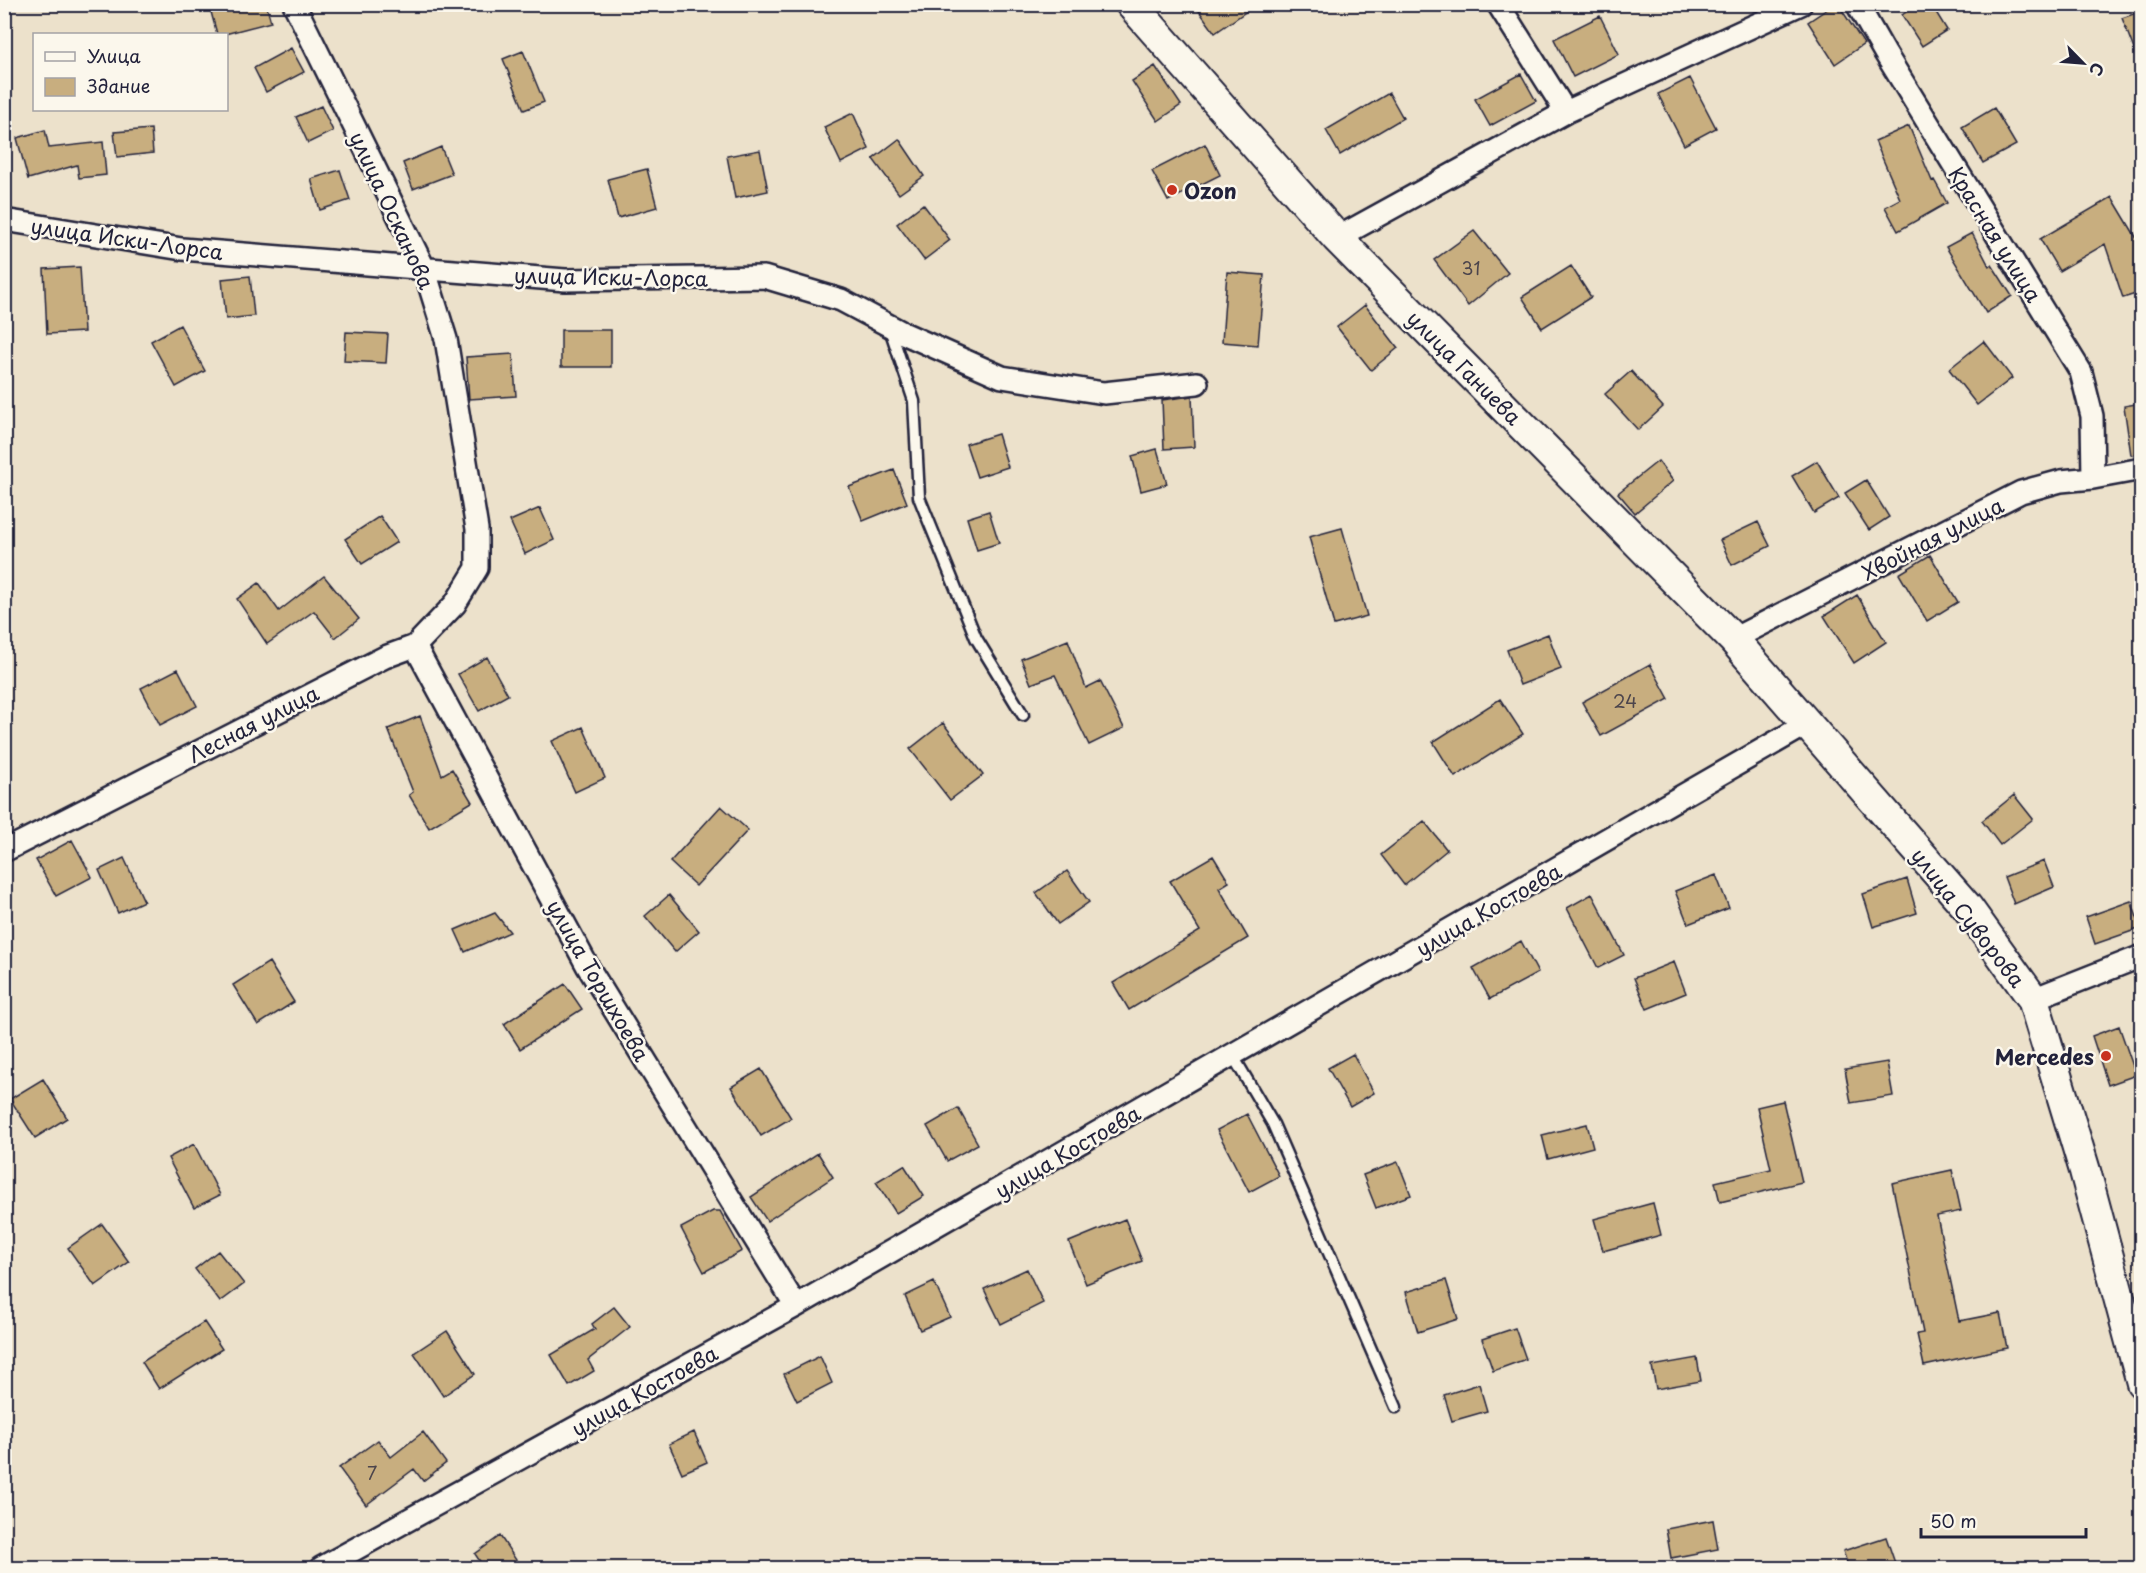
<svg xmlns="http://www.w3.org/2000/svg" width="2146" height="1573" font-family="'Playpen Sans',sans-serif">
	<rect width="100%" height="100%" fill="#ece1cb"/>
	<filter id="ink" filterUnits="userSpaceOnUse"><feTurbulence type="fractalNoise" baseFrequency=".0167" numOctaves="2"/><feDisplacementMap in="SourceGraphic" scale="12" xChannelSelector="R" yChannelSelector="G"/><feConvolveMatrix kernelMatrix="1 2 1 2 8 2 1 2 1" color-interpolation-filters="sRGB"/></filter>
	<g filter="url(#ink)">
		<path fill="#c8ae7f" stroke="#22223b" stroke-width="1.5" d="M 239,4 L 266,4 L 271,22 L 225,34 L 217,34 L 211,12 Z
			M 1194,4 L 1257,4 L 1215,33 Z
			M 1835,4 L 1838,4 L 1864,44 L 1835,64 L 1808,22 Z
			M 1918,4 L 1931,4 L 1947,30 L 1922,46 L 1902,15 Z
			M 2142,11 L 2142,65 L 2140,65 L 2122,18 Z
			M 1600,16 L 1619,54 L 1573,77 L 1554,39 Z
			M 291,48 L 304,72 L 266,92 L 254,68 Z
			M 523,51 L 544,102 L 524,110 L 503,59 Z
			M 1155,66 L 1181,105 L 1158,121 L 1132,81 Z
			M 1521,74 L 1536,101 L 1490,126 L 1475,99 Z
			M 1690,78 L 1716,128 L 1684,145 L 1658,94 Z
			M 1389,93 L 1403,118 L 1340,155 L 1326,130 Z
			M 321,106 L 333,131 L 308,143 L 296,117 Z
			M 1994,108 L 2016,145 L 1983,163 L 1962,127 Z
			M 853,113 L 869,149 L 841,163 L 824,127 Z
			M 1909,126 L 1932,181 L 1934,180 L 1947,203 L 1898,231 L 1885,207 L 1900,199 L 1875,141 Z
			M 151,129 L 153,153 L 117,157 L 114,132 Z
			M 45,130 L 49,148 L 103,142 L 106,175 L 79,178 L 77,165 L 28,179 L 17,138 Z
			M 899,139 L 924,176 L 899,194 L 873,159 Z
			M 1205,144 L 1220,175 L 1168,201 L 1152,171 Z
			M 441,147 L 452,174 L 413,189 L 403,163 Z
			M 760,150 L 768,191 L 735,198 L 727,156 Z
			M 647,169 L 657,207 L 618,218 L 608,179 Z
			M 340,170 L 350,200 L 320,210 L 311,179 Z
			M 2112,197 L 2142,247 L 2142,292 L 2123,298 L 2105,244 L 2059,271 L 2040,239 Z
			M 923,204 L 950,240 L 924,260 L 897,224 Z
			M 1474,231 L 1508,273 L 1468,306 L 1434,260 Z
			M 1972,233 L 1989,266 L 1992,265 L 2012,296 L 1986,313 L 1946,247 Z
			M 1571,266 L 1591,297 L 1542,328 L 1522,297 Z
			M 80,267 L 84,332 L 47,334 L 44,269 Z
			M 1227,272 L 1264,275 L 1258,345 L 1222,342 Z
			M 250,276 L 254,316 L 226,319 L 222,279 Z
			M 1365,305 L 1398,348 L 1371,370 L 1337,327 Z
			M 180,325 L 205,371 L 176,387 L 151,341 Z
			M 561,330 L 611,330 L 611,367 L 561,367 Z
			M 346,332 L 388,334 L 386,363 L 344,361 Z
			M 1984,341 L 2012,378 L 1977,405 L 1949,369 Z
			M 513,354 L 516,396 L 469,399 L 466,357 Z
			M 1631,371 L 1663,407 L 1638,430 L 1605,394 Z
			M 1192,396 L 1194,447 L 1164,449 L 1162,400 Z
			M 2142,403 L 2142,454 L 2131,455 L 2124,406 Z
			M 998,434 L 1008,467 L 977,477 L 966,444 Z
			M 1157,449 L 1167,484 L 1141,491 L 1132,456 Z
			M 1658,461 L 1673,481 L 1635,513 L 1618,493 Z
			M 1817,461 L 1839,498 L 1814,513 L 1792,476 Z
			M 894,470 L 907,503 L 863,521 L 849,487 Z
			M 1866,480 L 1889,517 L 1869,530 L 1845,493 Z
			M 540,508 L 554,540 L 525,554 L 510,521 Z
			M 989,511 L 999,543 L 977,550 L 967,518 Z
			M 380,516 L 397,542 L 362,564 L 345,539 Z
			M 1758,522 L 1770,546 L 1732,565 L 1720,540 Z
			M 1342,528 L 1367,616 L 1334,625 L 1309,537 Z
			M 1930,555 L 1958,602 L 1927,621 L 1899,574 Z
			M 324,576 L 359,619 L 335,638 L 314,611 L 267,644 L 237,599 L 259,583 L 279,611 Z
			M 1857,595 L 1886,642 L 1854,663 L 1824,616 Z
			M 1548,634 L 1561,669 L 1520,685 L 1507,650 Z
			M 1068,640 L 1086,688 L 1100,681 L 1124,728 L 1089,745 L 1055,675 L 1031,684 L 1021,659 Z
			M 487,657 L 508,695 L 479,711 L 458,674 Z
			M 1650,664 L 1669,699 L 1601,736 L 1582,702 Z
			M 178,669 L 197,706 L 160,725 L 141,688 Z
			M 1500,699 L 1523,734 L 1455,777 L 1433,742 Z
			M 420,716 L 442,775 L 452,769 L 472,802 L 429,828 L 409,795 L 413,792 L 388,729 Z
			M 943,723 L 983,775 L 950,800 L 910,749 Z
			M 583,727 L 605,778 L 575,792 L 552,741 Z
			M 2014,795 L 2033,819 L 2000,845 L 1982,821 Z
			M 721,806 L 748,830 L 696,886 L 670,862 Z
			M 1424,821 L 1447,850 L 1404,885 L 1381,855 Z
			M 72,840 L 92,877 L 56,896 L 36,860 Z
			M 1213,856 L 1229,882 L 1219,888 L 1248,938 L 1129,1010 L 1113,983 L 1200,931 L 1170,881 Z
			M 124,858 L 144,901 L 118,913 L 99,870 Z
			M 2044,861 L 2054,887 L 2014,904 L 2004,877 Z
			M 1067,871 L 1089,902 L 1058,924 L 1036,893 Z
			M 1716,875 L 1729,908 L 1688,924 L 1675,891 Z
			M 1907,879 L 1917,913 L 1873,927 L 1863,894 Z
			M 1592,894 L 1624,955 L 1598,968 L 1567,908 Z
			M 669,895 L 699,931 L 675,952 L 645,916 Z
			M 2131,901 L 2141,928 L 2095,944 L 2086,917 Z
			M 495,913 L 510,932 L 465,952 L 455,930 Z
			M 1521,941 L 1538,973 L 1490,999 L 1473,968 Z
			M 269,962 L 294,1002 L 258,1025 L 233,985 Z
			M 1674,962 L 1686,993 L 1647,1009 L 1634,978 Z
			M 565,984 L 582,1009 L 520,1049 L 504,1024 Z
			M 2119,1026 L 2136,1075 L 2108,1085 L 2092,1036 Z
			M 1353,1054 L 1374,1093 L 1350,1107 L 1328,1068 Z
			M 1887,1062 L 1893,1096 L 1851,1103 L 1845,1069 Z
			M 761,1069 L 791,1118 L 761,1136 L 731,1087 Z
			M 43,1079 L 67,1118 L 35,1138 L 10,1099 Z
			M 1783,1101 L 1802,1182 L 1720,1202 L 1715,1182 L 1771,1169 L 1757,1107 Z
			M 958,1108 L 978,1144 L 947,1161 L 927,1126 Z
			M 1247,1114 L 1279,1176 L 1249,1192 L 1217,1130 Z
			M 1587,1124 L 1593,1147 L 1548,1159 L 1542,1135 Z
			M 194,1144 L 220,1195 L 194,1208 L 168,1158 Z
			M 818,1153 L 833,1177 L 767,1221 L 751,1197 Z
			M 1398,1162 L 1411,1195 L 1376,1208 L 1363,1175 Z
			M 904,1165 L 924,1196 L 896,1213 L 876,1182 Z
			M 1952,1170 L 1961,1211 L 1937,1216 L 1959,1321 L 2000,1313 L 2007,1348 L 1924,1366 L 1917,1334 L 1923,1333 L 1892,1183 Z
			M 1653,1203 L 1661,1235 L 1603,1251 L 1594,1219 Z
			M 713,1211 L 720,1211 L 742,1251 L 704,1272 L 681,1228 Z
			M 1125,1219 L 1142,1261 L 1086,1284 L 1069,1242 Z
			M 102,1224 L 129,1262 L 95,1286 L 68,1248 Z
			M 218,1251 L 244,1284 L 220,1302 L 195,1269 Z
			M 1027,1269 L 1043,1303 L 1001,1324 L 984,1289 Z
			M 1446,1280 L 1458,1319 L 1418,1332 L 1406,1292 Z
			M 934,1282 L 950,1317 L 920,1330 L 905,1296 Z
			M 614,1307 L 630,1327 L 588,1360 L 594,1371 L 569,1386 L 551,1355 L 595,1329 L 592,1324 Z
			M 204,1322 L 222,1349 L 159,1389 L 142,1362 Z
			M 1515,1328 L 1526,1359 L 1493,1371 L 1482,1339 Z
			M 447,1331 L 475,1374 L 443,1396 L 414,1353 Z
			M 820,1356 L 832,1383 L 797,1401 L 784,1374 Z
			M 1697,1358 L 1701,1381 L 1656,1389 L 1652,1366 Z
			M 1479,1384 L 1487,1411 L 1452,1421 L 1444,1395 Z
			M 423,1432 L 446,1463 L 423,1481 L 414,1469 L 366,1505 L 339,1468 L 378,1440 L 391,1457 Z
			M 694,1432 L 707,1462 L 682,1473 L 669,1444 Z
			M 1713,1520 L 1718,1549 L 1671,1558 L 1666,1529 Z
			M 500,1536 L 522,1569 L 485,1569 L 475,1554 Z
			M 1886,1537 L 1897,1569 L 1849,1569 L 1843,1551 Z"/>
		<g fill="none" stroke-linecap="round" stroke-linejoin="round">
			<defs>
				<path id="lane" d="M 890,329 L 914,401 L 919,497 L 976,638 L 1023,715
					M 1233,1056 L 1273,1124 L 1396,1407"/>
				<path id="street" d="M 1498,4 L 1566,112
					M 1857,4 L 1885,53 L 2081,372 L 2092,416 L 2093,478
					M 4,220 L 182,249 L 565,280 L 764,277 L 841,300 L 903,333 L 1002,377 L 1104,393 L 1197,383
					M 1337,238 L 1566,112 L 1801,4
					M 1733,639 L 2021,492 L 2061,481 L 2093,478 L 2142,469
					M 415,646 L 588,967 L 796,1306
					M 4,851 L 385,657 L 415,646 L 455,604 L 477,568 L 477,529 L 446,339 L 424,268 L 294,4
					M 2033,999 L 2142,956
					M 321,1568 L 796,1306 L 1807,724"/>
				<path id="secondary" d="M 1131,4 L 1337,238 L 1733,639 L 1967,907 L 2033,999 L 2085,1171 L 2142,1383"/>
			</defs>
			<use href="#lane" stroke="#22223b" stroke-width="15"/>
			<use href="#street" stroke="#22223b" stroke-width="26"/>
			<use href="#secondary" stroke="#22223b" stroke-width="34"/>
			<use href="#lane" stroke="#fbf7ec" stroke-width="10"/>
			<use href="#street" stroke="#fbf7ec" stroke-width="21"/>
			<use href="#secondary" stroke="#fbf7ec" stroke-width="30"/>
		</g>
	</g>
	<g fill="#c8321e" stroke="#fbf7ec" stroke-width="2">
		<circle cx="1172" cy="190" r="6"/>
		<circle cx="2106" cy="1056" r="6"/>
	</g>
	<g text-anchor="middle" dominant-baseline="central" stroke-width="5" stroke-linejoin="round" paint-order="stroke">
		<g font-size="18" fill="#4c454c">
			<text x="1471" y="267">31</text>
			<text x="1625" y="700">24</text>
			<text x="372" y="1472">7</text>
		</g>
		<g font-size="21" font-weight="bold" fill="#22223b" stroke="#fbf7ec" text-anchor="start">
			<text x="1184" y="190">Ozon</text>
			<text x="2094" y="1056" text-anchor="end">Mercedes</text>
		</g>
		<g font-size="21" fill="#22223b" stroke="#fbf7ec">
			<text transform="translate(393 210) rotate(65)">улица Осканова</text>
			<text transform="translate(1996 234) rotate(58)">Красная улица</text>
			<text transform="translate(127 238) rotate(8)">улица Иски-Лорса</text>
			<text transform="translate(611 276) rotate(1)">улица Иски-Лорса</text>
			<text transform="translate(1465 367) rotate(45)">улица Ганиева</text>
			<text transform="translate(1932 538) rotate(-27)">Хвойная улица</text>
			<text transform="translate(253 723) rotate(-27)">Лесная улица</text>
			<text transform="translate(1488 909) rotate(-30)">улица Костоева</text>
			<text transform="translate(1969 917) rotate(52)">улица Суворова</text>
			<text transform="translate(599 980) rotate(60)">улица Торшхоева</text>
			<text transform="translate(1067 1151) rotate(-30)">улица Костоева</text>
			<text transform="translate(644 1390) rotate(-29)">улица Костоева</text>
		</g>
	</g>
	<rect width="2146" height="1573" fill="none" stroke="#fbf7ec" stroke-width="24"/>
	<rect x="12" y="12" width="2122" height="1549" fill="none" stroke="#22223b" stroke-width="2" filter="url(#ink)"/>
	<rect x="33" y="33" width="195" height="78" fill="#fbf7ec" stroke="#a4a2a5" stroke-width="1.5"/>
	<rect x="45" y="52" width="30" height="9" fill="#fbf7ec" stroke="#a4a2a5" stroke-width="1.5"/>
	<text x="87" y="63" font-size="18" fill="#22223b">Улица</text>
	<rect x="45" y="78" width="30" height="18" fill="#c8ae7f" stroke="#a4a2a5" stroke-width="1.5"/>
	<text x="87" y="93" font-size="18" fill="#22223b">Здание</text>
	<g transform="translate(2083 63) rotate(115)" stroke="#fbf7ec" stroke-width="4.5" paint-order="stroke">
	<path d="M0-4.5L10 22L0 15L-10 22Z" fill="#22223b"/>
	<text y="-9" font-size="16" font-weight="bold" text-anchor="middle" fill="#22223b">С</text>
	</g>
	<path d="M1921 1528v9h165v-9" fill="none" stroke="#22223b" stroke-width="3"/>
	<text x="1930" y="1528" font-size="18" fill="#22223b" stroke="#fbf7ec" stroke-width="4.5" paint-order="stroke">50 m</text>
</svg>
